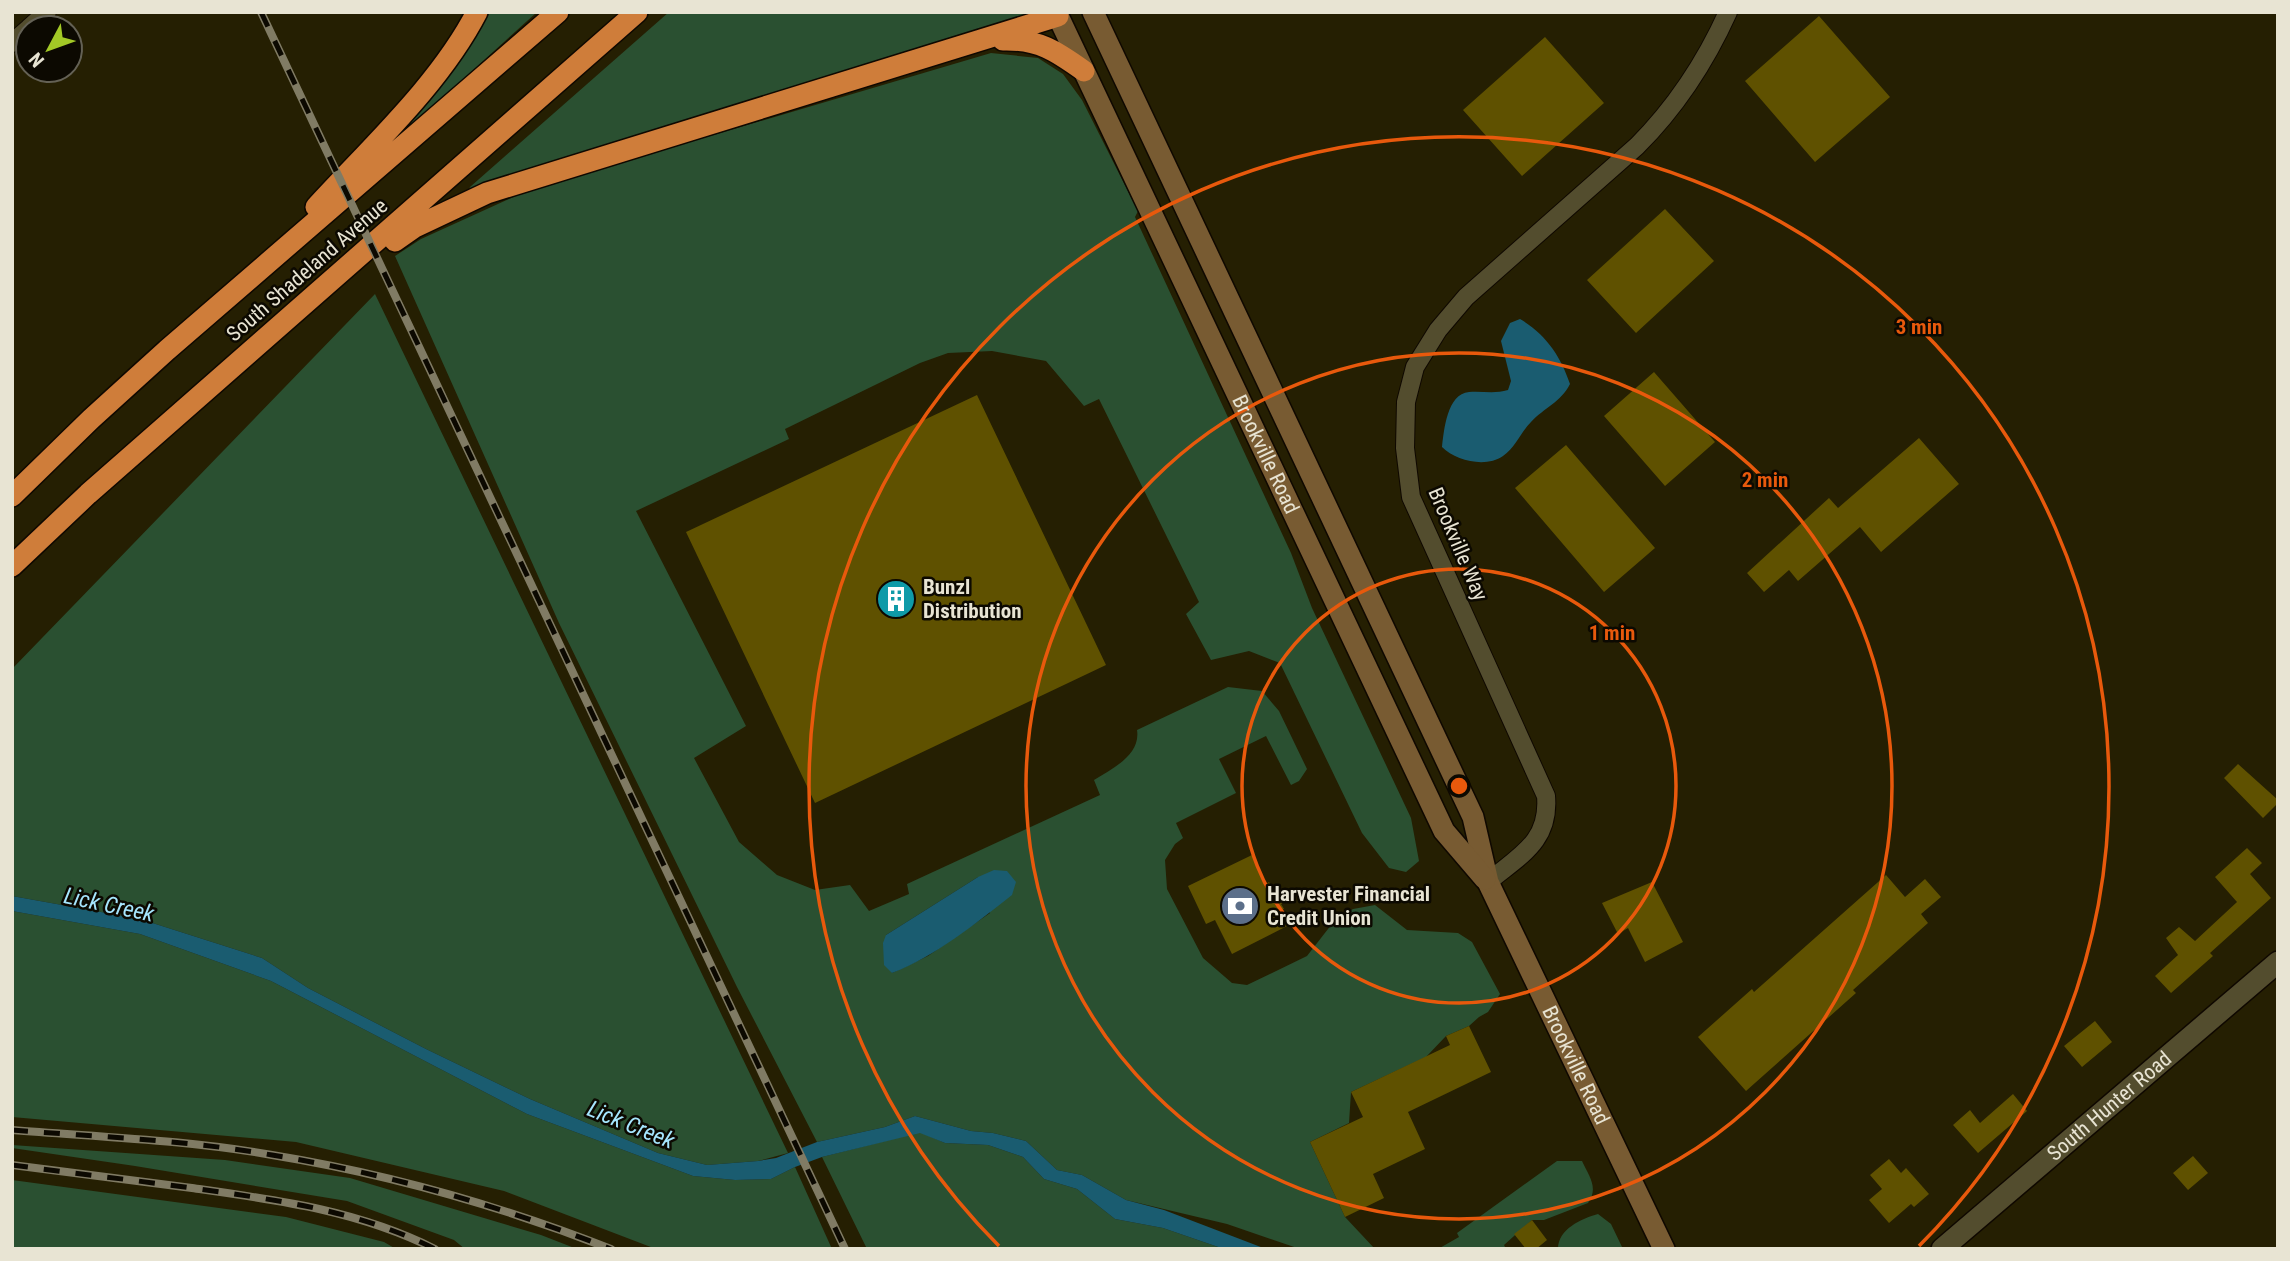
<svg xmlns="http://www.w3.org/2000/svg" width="2290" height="1261" font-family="'Roboto Condensed',sans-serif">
	<rect width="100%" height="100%" fill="#251f02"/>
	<path fill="#2a5031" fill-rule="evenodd" d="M 489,12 L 537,12 L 406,131 L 403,128 C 439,92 463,56 489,12 Z
		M 669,12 L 1029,12 L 1009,22 L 467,195 L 470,187 Z
		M 991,53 L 1038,58 L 1063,74 L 1082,100 L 1138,211 L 1135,217 L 1291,553 L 1312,608 L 1411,818 L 1419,861 L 1406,872 L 1389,868 L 1362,833 L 1280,663 L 1249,651 L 1211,660 L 1186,614 L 1199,602 L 1099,399 L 1084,406 L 1046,361 L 992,351 L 948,353 L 920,363 L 785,429 L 789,439 L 636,511 L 746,726 L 694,758 L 739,842 L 777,875 L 815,890 L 850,885 L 869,911 L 909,894 L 907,884 L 1100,795 L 1094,780 C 1112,769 1141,755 1137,730 L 1228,687 L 1262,691 L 1279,711 L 1307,769 L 1299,781 L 1291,785 L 1266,736 L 1219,759 L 1236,793 L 1176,823 L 1183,838 L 1175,844 L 1165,860 L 1167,889 L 1203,958 L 1232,983 L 1247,985 L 1307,956 L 1335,920 L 1353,909 L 1375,905 L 1407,930 L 1458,933 L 1472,942 L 1500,994 L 1488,1012 L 1479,1017 L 1469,1026 L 1446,1036 L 1426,1057 L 1351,1092 L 1349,1123 L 1310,1142 L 1345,1217 L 1375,1249 L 1300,1249 L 1227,1224 L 1126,1200 L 1082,1175 L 1057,1170 L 1026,1141 L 993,1133 L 971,1131 L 915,1116 L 885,1127 L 817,1142 L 737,987 L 559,623 L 395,256 L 421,239 L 531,189 ZM 978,877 L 990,913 L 928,956 L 892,973 L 886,935 Z
		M 375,294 L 788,1153 L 758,1161 L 707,1165 L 658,1153 L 530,1099 L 426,1049 L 308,988 L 262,958 L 140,919 L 12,896 L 12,669 Z
		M 12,911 L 140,934 L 271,981 L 527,1114 L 693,1176 L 735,1180 L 771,1179 L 795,1167 L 832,1249 L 656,1249 L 504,1191 L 296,1142 L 12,1117 Z
		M 920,1132 L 945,1143 L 988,1145 L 1023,1157 L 1044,1179 L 1077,1189 L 1115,1219 L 1163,1228 L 1224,1249 L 867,1249 L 822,1157 Z
		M 12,1145 L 225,1160 L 350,1178 L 541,1235 L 577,1249 L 465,1249 L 454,1240 L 347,1201 L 135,1166 L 12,1148 Z
		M 1557,1161 L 1582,1161 C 1589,1176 1599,1188 1588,1203 L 1544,1220 L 1532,1220 L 1504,1245 L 1506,1249 L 1438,1249 L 1459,1237 L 1457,1233 Z
		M 12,1180 L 286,1217 L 384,1242 L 396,1249 L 12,1249 Z
		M 1598,1214 L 1611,1224 L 1623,1249 L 1558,1249 C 1558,1229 1581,1219 1598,1214 Z"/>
	<path fill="#1a5c70" d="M 1520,319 C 1546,334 1561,357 1570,384 C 1561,402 1544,408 1531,422 C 1521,432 1516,447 1503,456 C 1486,468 1456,461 1442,447 C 1444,430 1447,394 1469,392 C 1483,391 1495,394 1508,390 L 1511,381 L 1501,341 L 1510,323 Z
		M 994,870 L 1007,871 L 1016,882 L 1012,895 C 975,924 936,956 892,973 L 884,965 L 883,943 L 886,935 L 978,877 Z
		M 12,896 L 140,919 L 262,958 L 308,988 L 426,1049 L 530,1099 L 658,1153 L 707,1165 L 758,1161 L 776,1158 L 817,1142 L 885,1127 L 915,1116 L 971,1131 L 993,1133 L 1026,1141 L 1057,1170 L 1082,1175 L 1126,1200 L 1164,1210 L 1266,1249 L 1224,1249 L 1163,1228 L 1115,1219 L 1077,1189 L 1044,1179 L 1023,1157 L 988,1145 L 945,1143 L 920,1133 L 822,1157 L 795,1167 L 771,1179 L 735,1180 L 693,1176 L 527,1114 L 271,981 L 140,934 L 12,911 Z"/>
	<path fill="#5f5100" d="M 1819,16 L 1890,97 L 1815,162 L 1745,81 Z
		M 1545,37 L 1604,103 L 1522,176 L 1463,110 Z
		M 1665,209 L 1714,261 L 1636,333 L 1587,280 Z
		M 1654,372 L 1715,442 L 1665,486 L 1604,416 Z
		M 977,395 L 1106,665 L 815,803 L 686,532 Z
		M 1919,438 L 1959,484 L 1881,552 L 1860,527 L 1798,581 L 1789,570 L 1764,592 L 1747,573 L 1829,498 L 1838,508 Z
		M 1566,445 L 1655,548 L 1604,592 L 1515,488 Z
		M 2238,764 L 2278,800 L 2278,803 L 2263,818 L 2224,778 Z
		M 2247,848 L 2262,863 L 2250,874 L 2271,898 L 2210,953 L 2213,956 L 2171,993 L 2155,976 L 2178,955 L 2166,938 L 2179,927 L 2195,941 L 2237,902 L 2215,877 Z
		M 1252,855 L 1266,884 L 1269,882 L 1272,888 L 1276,886 L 1284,902 L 1281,904 L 1284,909 L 1281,910 L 1289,925 L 1232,954 L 1215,920 L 1206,924 L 1188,886 Z
		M 1886,875 L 1905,897 L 1925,879 L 1941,897 L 1921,914 L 1928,923 L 1853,990 L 1856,993 L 1746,1091 L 1698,1037 L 1752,989 L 1754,992 Z
		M 1652,882 L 1683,942 L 1645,962 L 1628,928 L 1618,934 L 1602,903 Z
		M 2095,1021 L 2112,1042 L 2082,1067 L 2064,1046 Z
		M 1469,1026 L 1491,1072 L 1408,1112 L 1425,1149 L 1373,1174 L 1384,1198 L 1345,1217 L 1310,1142 L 1363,1117 L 1351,1092 L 1450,1045 L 1446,1036 Z
		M 2013,1094 L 2027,1111 L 1978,1153 L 1953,1125 L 1970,1110 L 1980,1123 Z
		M 2193,1156 L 2208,1173 L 2188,1190 L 2173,1173 Z
		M 1889,1159 L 1901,1173 L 1906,1168 L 1929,1194 L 1914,1207 L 1911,1204 L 1889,1223 L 1869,1200 L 1882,1189 L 1870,1175 Z
		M 1532,1220 L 1547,1240 L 1536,1249 L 1526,1249 L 1514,1234 Z"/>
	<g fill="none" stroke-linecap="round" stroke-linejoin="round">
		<defs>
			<path id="minor" d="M 29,28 L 47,12
				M 12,43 L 28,29
				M 1488,882 C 1519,856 1550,842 1546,796 L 1411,497 L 1405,448 L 1406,402 L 1415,367 L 1438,330 L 1466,297 L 1637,146 C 1676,107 1705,63 1728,12"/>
			<g id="tertiary">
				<path id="s1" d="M 1942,1249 L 2278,962"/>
			</g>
			<g id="secondary">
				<path id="s2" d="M 1093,12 L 1473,817 L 1488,882 L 1664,1249"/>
				<path id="s3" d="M 1058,16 L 1444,831 L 1485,879"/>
			</g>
			<path id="motorway" d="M 1003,40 C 1039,39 1056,51 1084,71
				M 316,207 C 370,148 440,84 477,12
				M 395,241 L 415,227 L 487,193 L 1058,16
				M 12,496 L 91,419 L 167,350 L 558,12
				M 12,566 L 88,494 L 637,12"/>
		</defs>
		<use href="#minor" stroke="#0f0800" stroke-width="20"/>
		<use href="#tertiary" stroke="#0f0800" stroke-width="24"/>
		<use href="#secondary" stroke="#0f0800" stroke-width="24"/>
		<use href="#motorway" stroke="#0f0800" stroke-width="24"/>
		<use href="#minor" stroke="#534d2e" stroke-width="18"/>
		<use href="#tertiary" stroke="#534d2e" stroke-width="21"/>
		<use href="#secondary" stroke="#785b32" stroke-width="21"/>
		<use href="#motorway" stroke="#cf7d3a" stroke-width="21"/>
		<defs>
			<path id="rail" d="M 261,12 L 845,1249
				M 12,1130 C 99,1137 187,1140 272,1155 C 389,1174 501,1206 611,1249
				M 12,1165 C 72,1173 132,1180 192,1188 C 277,1200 357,1210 435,1249"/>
		</defs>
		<use href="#rail" stroke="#807b64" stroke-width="8"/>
		<use href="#rail" stroke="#0c0901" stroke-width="5" stroke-dasharray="16" stroke-linecap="butt"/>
	</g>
	<g fill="none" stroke="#e8590c" stroke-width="3.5">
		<circle cx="1459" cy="786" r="217"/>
		<circle cx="1459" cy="786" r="433"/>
		<path d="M999 1246A650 650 0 1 1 1919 1246"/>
	</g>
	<defs>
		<symbol id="building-disc" viewBox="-11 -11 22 22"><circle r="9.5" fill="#0f9aa8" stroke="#0c0901"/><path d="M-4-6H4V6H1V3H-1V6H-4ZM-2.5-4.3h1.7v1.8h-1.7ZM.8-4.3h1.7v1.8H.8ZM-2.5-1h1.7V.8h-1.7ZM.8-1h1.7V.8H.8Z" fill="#fff"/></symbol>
		<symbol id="bank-disc" viewBox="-11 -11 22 22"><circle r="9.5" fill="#5c6f8a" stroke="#0c0901"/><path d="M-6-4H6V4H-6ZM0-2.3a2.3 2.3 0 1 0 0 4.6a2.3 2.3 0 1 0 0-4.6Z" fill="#fff"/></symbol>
	</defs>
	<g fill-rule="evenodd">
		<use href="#building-disc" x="874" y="577" width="44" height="44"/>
		<use href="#bank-disc" x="1218" y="884" width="44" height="44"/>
	</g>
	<g text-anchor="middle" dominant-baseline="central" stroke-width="5" stroke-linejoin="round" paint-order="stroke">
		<g font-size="21" fill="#e8e4d3" stroke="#0c0901">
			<text transform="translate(307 270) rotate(-41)">South Shadeland Avenue</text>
			<text stroke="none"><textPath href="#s3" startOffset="485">Brookville Road</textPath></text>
			<text transform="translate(1458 544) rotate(67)">Brookville Way</text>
			<text stroke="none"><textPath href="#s2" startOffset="1160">Brookville Road</textPath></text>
			<text stroke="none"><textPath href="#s1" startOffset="220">South Hunter Road</textPath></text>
		</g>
		<g font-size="21" font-weight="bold" fill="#e8e4d3" stroke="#0c0901" text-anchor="start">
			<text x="923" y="587">Bunzl<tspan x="923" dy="24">Distribution</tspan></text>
			<text x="1267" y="894">Harvester Financial<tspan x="1267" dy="24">Credit Union</tspan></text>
		</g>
		<g font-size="23" font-style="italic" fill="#a6e6fe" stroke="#0c0901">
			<text transform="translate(109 905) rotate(12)">Lick Creek</text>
			<text transform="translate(631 1125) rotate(22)">Lick Creek</text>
		</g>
	</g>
	<circle cx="1459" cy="786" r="10" fill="#e8590c" stroke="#0c0901" stroke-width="3.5"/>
	<g font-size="21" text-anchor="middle" font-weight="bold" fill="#e8590c" stroke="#0c0901" stroke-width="5" stroke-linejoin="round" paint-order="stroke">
		<text x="1919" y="334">3 min</text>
		<text x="1765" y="487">2 min</text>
		<text x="1612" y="640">1 min</text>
	</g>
	<rect width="2290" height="1261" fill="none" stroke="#e8e4d3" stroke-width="28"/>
	<g transform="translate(49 49) rotate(229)"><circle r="33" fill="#0c0901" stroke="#646155" stroke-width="2"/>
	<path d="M0-5L12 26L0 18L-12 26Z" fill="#a3c926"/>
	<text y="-10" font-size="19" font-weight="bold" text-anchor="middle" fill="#e8e4d3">N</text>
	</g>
</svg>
